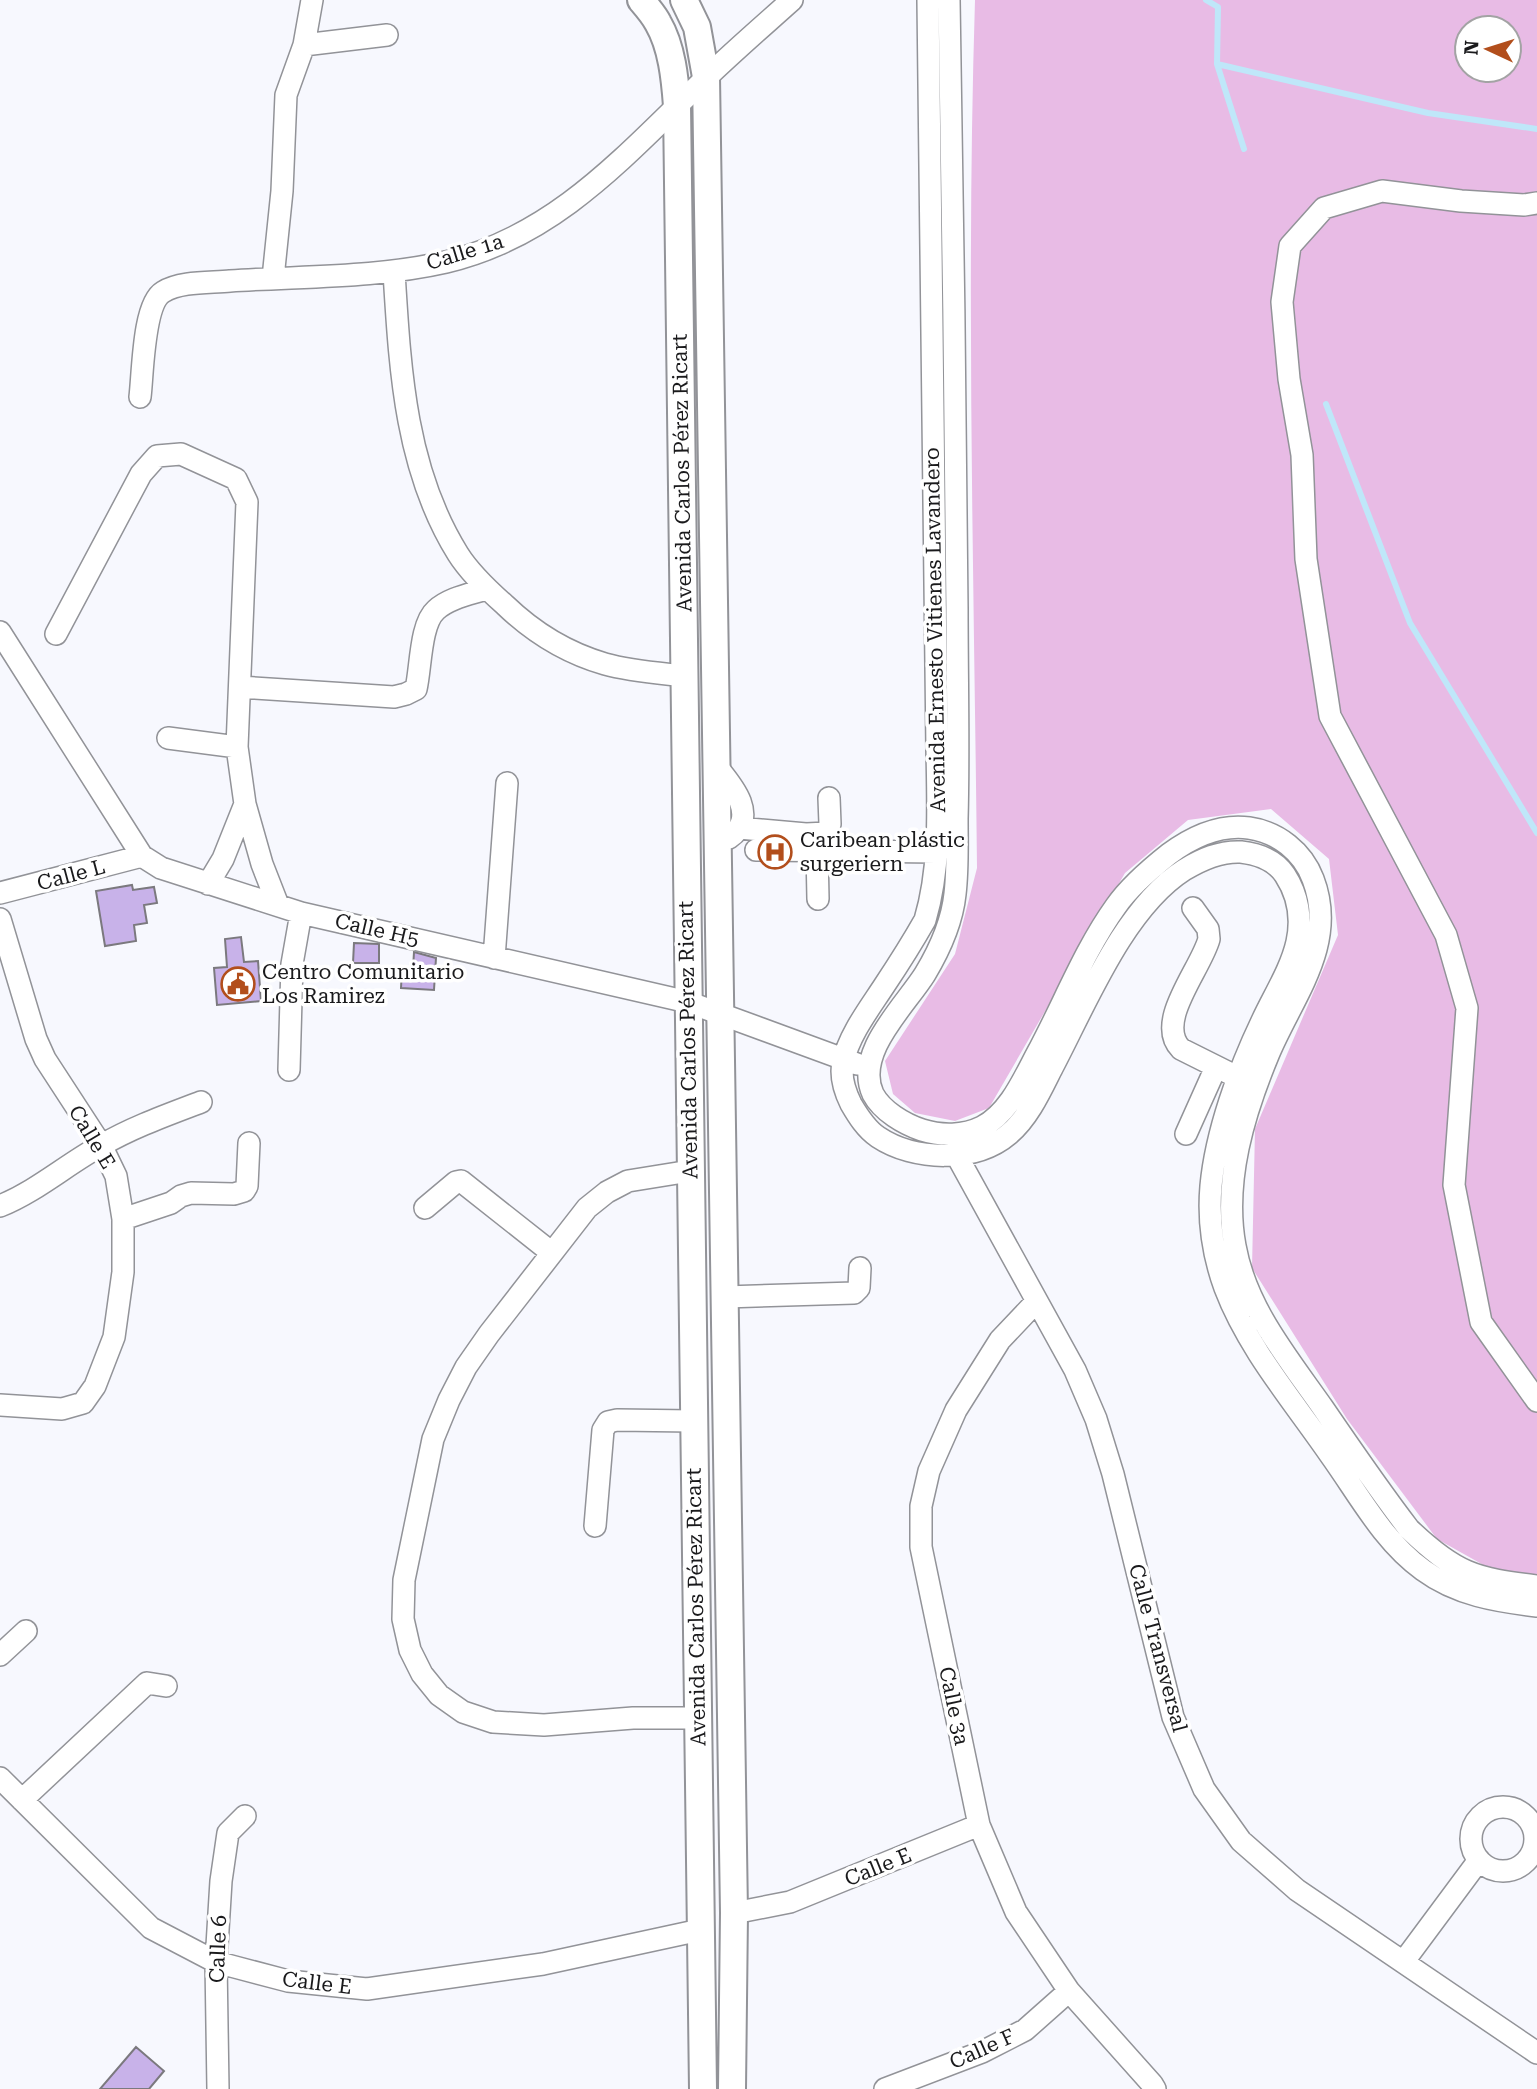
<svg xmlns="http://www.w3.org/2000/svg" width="1537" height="2089" font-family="'Roboto Serif',serif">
	<rect width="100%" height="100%" fill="#f7f8fe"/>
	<path fill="#e8bbe5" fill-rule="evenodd" d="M 975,0 L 1537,0 L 1537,1576 L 1487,1567 L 1437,1539 L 1347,1419 L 1252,1268 L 1255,1129 L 1338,935 L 1329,859 L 1271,809 L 1188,820 L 1125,873 L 989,1108 L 955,1121 L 915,1113 L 893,1094 L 885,1061 L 955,954 L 977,868 C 974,579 966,289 975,0 ZM 1467,28 L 1509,28 L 1509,70 L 1467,70 Z"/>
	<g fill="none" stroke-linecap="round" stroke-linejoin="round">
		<path stroke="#bfe7f9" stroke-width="6" d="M 1206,0 L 1218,7 L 1217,64 L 1428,113 L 1537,129
			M 1217,64 L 1244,149
			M 1326,404 L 1410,623 L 1537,833"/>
	</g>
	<path fill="#c8b2e9" stroke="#7b797e" stroke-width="2" d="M 132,885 L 133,890 L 154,887 L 157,903 L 144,905 L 147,923 L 134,925 L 136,941 L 105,946 L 96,891 Z
		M 241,937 L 244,962 L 258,961 L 261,1001 L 217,1005 L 214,968 L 227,967 L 225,939 Z
		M 354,943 L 379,944 L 379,963 L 353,963 Z
		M 414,952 L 436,958 L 434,990 L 401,988 L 402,968 L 413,969 Z
		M 136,2047 L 164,2071 L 149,2089 L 100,2089 Z"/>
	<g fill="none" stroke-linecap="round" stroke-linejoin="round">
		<defs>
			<path id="minor" d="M 928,0 L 937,750 C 938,806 941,866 925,920 C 912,943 898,965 884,986 C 869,1009 849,1035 843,1062 C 840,1076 845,1092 851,1104 C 858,1116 866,1129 878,1137 C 914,1161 975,1163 1009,1134 C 1028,1118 1040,1092 1051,1070 C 1085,1006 1123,909 1184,870 C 1202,859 1220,851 1241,852 C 1259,854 1275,860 1285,875 C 1298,895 1302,919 1297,942 C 1291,969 1274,995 1262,1021 C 1239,1069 1216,1132 1211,1186 C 1208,1220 1213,1255 1225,1288 C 1248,1349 1294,1402 1331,1456 C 1359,1495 1383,1541 1423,1570 C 1457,1595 1496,1601 1537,1606
				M 949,0 C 952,203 956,405 957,608 C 957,679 959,749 957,819 C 957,844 958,869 955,894 C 952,923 940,949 925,974 C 905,1006 854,1053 873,1094 C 882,1111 904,1124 922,1130 C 941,1136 964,1136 982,1127 C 1011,1112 1025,1075 1040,1048 C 1065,1001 1085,949 1116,906 C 1130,886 1150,869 1169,854 C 1192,837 1220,824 1249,828 C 1278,832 1303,852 1313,879 C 1338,944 1293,996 1269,1053 C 1244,1113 1223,1181 1235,1246 C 1246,1308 1288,1358 1323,1408 C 1351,1449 1379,1490 1409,1529 C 1455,1573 1475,1579 1537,1586
				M 304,45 L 387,35
				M 1537,203 L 1524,205 L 1461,201 L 1382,191 L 1324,208 L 1290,246 L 1282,302 L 1289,379 L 1302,455 L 1306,559 L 1330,716 L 1446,935 L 1467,1008 L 1454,1185 L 1481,1322 L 1537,1401
				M 394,272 C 400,369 405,469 458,554 C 470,573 488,590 505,605 C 533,632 567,653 605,664 C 630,671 658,673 684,676
				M 273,278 L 282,191 L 286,95 L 304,45 L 312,0
				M 140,397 C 143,373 143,304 163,292 C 181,281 210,283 230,281 C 302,276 376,278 446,262 C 557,236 627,153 706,78 C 734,51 763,26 792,0
				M 0,632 L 142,856 L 161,868 L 301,913 L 688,1002 L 857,1064
				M 56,634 L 141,474 L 157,456 L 181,454 L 236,479 L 247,502 L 237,747 L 245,804 L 262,864 L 278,905
				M 240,687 L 394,697 L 406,694 L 416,689 C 421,668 420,624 436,610 C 449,598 471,594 486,589
				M 168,738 L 237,747
				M 717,767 C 733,786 759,817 729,838
				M 739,828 L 806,834 L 827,833 L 830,824 L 829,798
				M 756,850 L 936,852
				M 817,851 L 818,899
				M 208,884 L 223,859 L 245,804
				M 0,893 L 142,856
				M 1193,908 L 1208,929 L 1209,939 C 1201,969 1154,1022 1181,1049 L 1239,1078
				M 0,919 L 36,1039 L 45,1059 L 101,1145 L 116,1176 L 123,1219 L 123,1272 L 114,1337 L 95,1386 L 83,1403 L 62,1409 L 0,1405
				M 494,958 L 507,783
				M 289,1070 L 292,964 L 301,913
				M 1186,1134 L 1216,1067
				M 957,1156 L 1075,1370 L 1096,1419 L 1113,1474 L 1173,1717 L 1204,1789 L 1241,1841 L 1297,1890 L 1537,2053
				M 690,1171 L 628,1181 L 607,1192 L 587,1208 L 489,1334 L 466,1367 L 449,1400 L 433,1439 L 404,1580 L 403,1619 L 410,1650 L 422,1674 L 439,1695 L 463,1712 L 493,1722 L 544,1725 L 633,1718 L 697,1718
				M 0,1206 C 37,1191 67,1164 102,1145 C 133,1127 167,1115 201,1102
				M 425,1208 L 456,1182 L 461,1181 L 552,1253
				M 123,1219 L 171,1203 L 181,1196 L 191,1193 L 234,1194 L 244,1191 L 247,1186 L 249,1143
				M 725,1297 L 854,1293 L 859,1288 L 860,1268
				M 1036,1302 L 1000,1340 L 956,1410 L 929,1471 L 921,1506 L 921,1547 L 979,1825 L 1016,1912 L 1069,1991 L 1152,2084 L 1155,2089
				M 595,1526 L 603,1430 L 608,1422 L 617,1420 L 693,1421
				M 0,1655 L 26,1631
				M 0,1778 L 151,1928 L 216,1962 L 288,1981 L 367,1989 L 543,1964 L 700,1930
				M 22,1800 L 147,1683 L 166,1686
				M1471 1839a32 32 0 1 1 64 0a32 32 0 1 1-64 0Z
				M 734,1913 L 790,1902 L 979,1825
				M 1404,1961 L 1479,1860
				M 218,2089 L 216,1962 L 221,1881 L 228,1833 L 245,1816
				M 885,2089 L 982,2052 L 1025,2030 L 1069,1991"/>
			<path id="major" d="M 641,0 C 647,7 654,15 658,23 C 672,47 675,79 677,106 L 703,2089
				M 684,0 L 697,27 L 706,77 L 734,1913 L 732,2089"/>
		</defs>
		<use href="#minor" stroke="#929398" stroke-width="24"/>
		<use href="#major" stroke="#929398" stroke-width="30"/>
		<use href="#minor" stroke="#fff" stroke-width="21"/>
		<use href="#major" stroke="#fff" stroke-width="26"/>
	</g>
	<defs>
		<symbol id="hospital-ring" viewBox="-11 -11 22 22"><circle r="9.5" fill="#fff" stroke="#b24e1c" stroke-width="1.5"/><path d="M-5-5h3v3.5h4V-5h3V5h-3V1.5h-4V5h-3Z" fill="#b24e1c"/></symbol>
		<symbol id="civic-ring" viewBox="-11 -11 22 22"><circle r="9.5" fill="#fff" stroke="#b24e1c" stroke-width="1.5"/><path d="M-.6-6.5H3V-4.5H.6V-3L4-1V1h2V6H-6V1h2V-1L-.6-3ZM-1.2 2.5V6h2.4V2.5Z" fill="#b24e1c"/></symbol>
	</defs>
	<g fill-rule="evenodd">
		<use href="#hospital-ring" x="756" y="833" width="38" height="38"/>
		<use href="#civic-ring" x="219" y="965" width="38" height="38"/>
	</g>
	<g text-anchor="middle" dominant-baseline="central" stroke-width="7" stroke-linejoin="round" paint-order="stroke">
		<g font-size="21" fill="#1a1a1c" stroke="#fff">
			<text transform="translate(465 252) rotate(-17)">Calle 1a</text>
			<text transform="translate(682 473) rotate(-91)">Avenida Carlos Pérez Ricart</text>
			<text transform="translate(935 630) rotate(-91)">Avenida Ernesto Vitienes Lavandero</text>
			<text transform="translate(71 875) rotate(-15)">Calle L</text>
			<text transform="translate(377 930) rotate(13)">Calle H5</text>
			<text transform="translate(688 1040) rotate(-91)">Avenida Carlos Pérez Ricart</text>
			<text transform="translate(92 1137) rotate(59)">Calle E</text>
			<text transform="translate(696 1607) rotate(-91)">Avenida Carlos Pérez Ricart</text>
			<text transform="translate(1158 1648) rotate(75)">Calle Transversal</text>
			<text transform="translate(954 1706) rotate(78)">Calle 3a</text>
			<text transform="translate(878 1867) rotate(-22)">Calle E</text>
			<text transform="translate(218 1949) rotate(-88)">Calle 6</text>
			<text transform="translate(317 1983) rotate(7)">Calle E</text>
			<text transform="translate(982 2049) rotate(-24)">Calle F</text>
		</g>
		<g font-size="21" fill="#1a1a1c" stroke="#fff" text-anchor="start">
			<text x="800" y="840">Caribean plástic<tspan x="800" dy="24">surgeriern</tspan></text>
			<text x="262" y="972">Centro Comunitario<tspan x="262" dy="24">Los Ramirez</tspan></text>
		</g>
	</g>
	<g transform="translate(1488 49) rotate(274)"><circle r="33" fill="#ffffff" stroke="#a3a3a4" stroke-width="2"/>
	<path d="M0-5L12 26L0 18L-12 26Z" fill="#b24e1c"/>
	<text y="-10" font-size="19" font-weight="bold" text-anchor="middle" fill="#1a1a1c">N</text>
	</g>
</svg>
